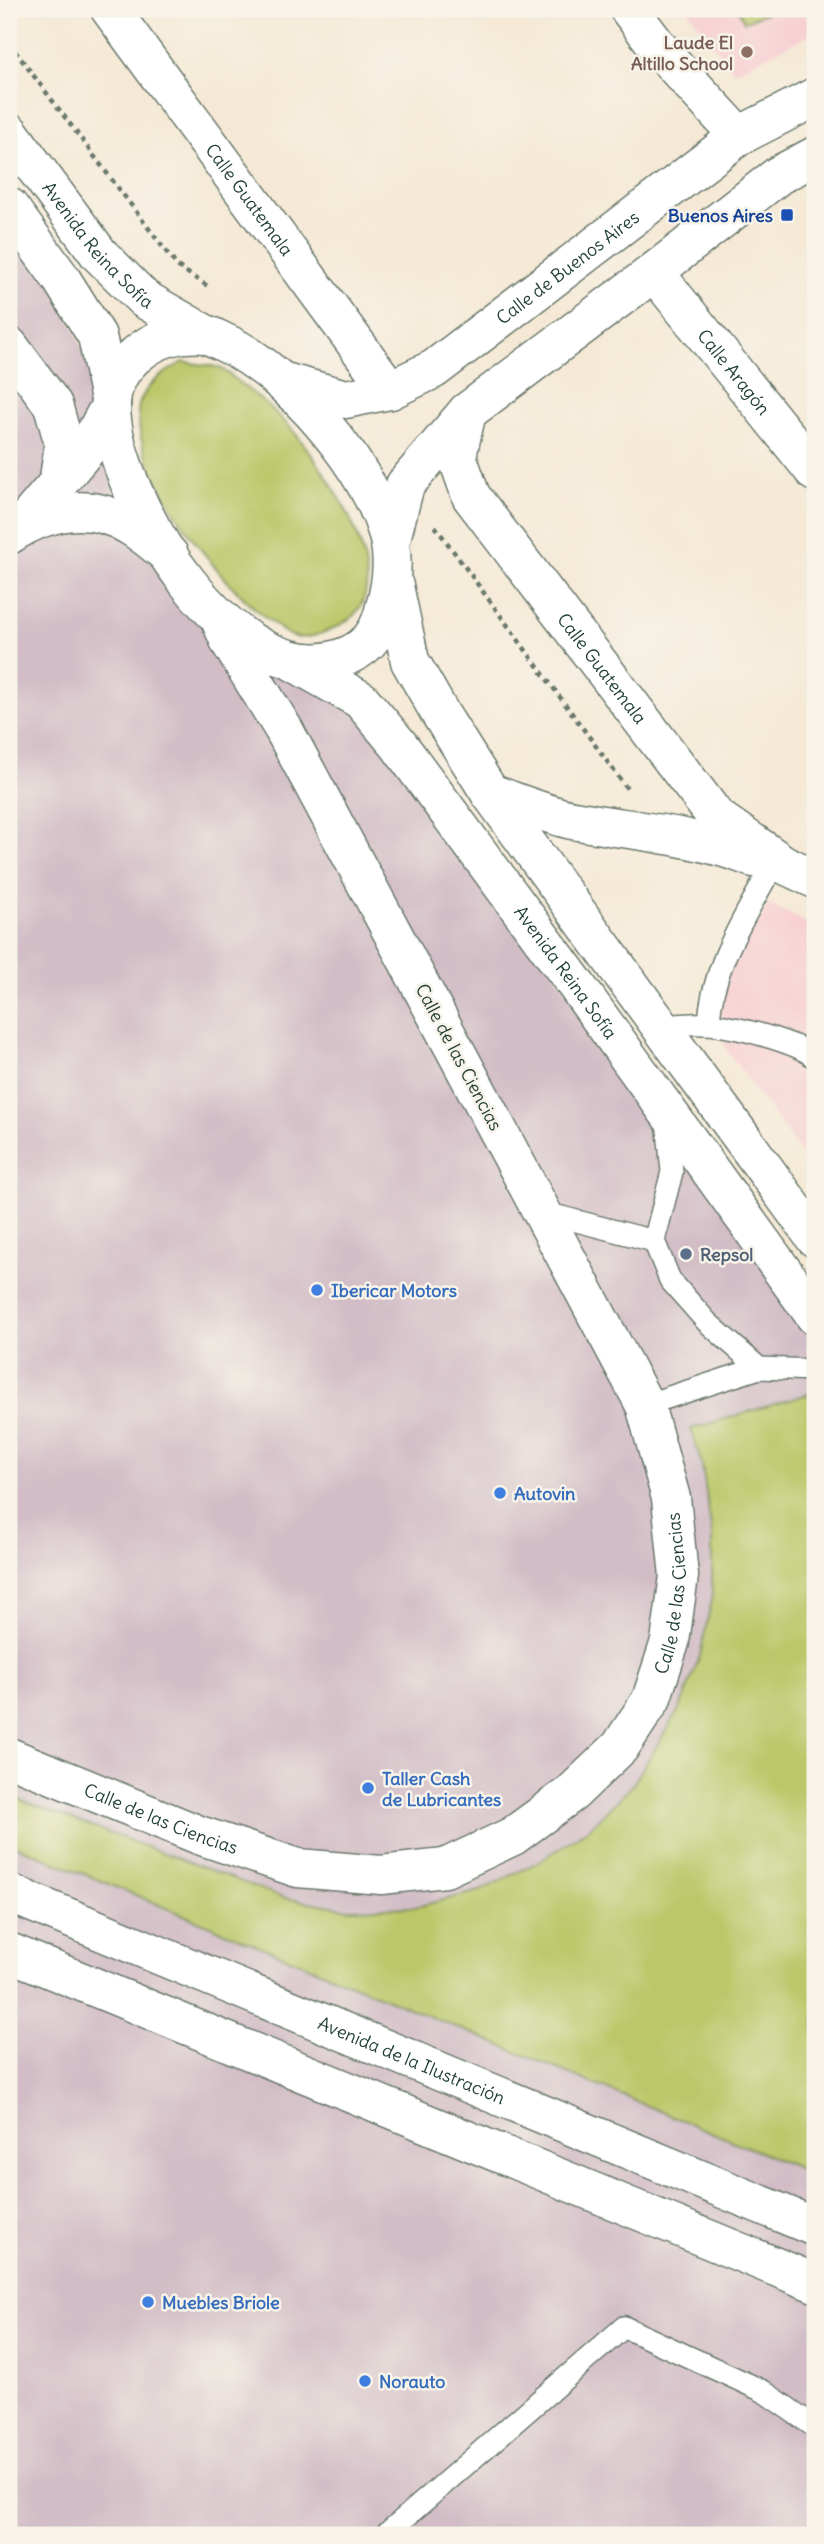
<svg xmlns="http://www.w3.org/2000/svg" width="824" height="2544" font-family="Delius,sans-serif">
	<rect width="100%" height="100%" fill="#f7f3e8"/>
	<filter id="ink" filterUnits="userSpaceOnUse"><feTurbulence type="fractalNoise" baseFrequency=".0143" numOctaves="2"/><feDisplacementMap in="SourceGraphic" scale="14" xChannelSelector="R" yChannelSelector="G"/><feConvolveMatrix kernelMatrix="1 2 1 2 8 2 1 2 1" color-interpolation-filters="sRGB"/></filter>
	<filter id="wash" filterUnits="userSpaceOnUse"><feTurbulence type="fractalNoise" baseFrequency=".00686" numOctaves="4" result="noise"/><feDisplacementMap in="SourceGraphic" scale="28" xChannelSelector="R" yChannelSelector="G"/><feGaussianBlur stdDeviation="1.57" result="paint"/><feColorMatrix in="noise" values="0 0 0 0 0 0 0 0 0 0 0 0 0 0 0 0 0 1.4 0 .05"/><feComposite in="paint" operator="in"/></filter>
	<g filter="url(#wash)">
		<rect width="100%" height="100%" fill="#f5e9d5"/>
		<path fill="#f7cfd2" d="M 687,9 L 815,9 L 815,32 L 734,72 Z
			M 769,904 L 815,927 L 815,1173 L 728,1052 L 718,1032 L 723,978 Z"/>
		<path fill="#d2bdc6" d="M 9,227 L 54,278 L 166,559 L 357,704 L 815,1328 L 815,2535 L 9,2535 Z"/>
		<path fill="#bbc769" stroke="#6d824e" stroke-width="2" d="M 738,9 L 775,9 L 744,22 Z
			M 183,362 C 194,364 209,364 220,368 C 226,371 232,377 237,381 C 255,394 273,409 289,426 C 322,464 409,586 342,624 C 329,631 307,642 292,636 C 286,634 279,628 274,624 C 225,590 140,482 139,421 C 139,417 137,410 139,405 C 145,384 165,372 183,362 Z
			M 815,1392 L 815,2175 L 9,1843 L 9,1796 L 285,1898 L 350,1909 L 415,1907 L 480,1891 L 540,1861 L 588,1829 L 631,1787 L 680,1708 L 700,1656 L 712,1599 L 712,1534 L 702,1465 L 691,1429 Z"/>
	</g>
	<g filter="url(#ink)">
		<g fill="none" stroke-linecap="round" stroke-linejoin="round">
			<defs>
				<path id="service" d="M 709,1024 C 711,971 739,927 764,881 L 772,871 L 783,864
					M 662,1027 C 677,1024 690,1023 706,1024 C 730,1025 799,1042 815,1058
					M 667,1119 L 672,1172 L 654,1241 L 670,1280 L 707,1322 L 759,1368
					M 542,1212 L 654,1241
					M 645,1405 L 759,1368 L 815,1370
					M 385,2535 L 624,2327 L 763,2391 L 815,2427"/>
				<g id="minor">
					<path id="s1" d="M 110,9 L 390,390"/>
					<path d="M 629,9 L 661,51 L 739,136"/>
					<path id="s2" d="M 654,272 L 815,472"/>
					<path d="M 9,346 L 53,405 L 64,444 L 58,485"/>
					<path id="s3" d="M 467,412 L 457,456 L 471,496 L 716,817 L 783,864 L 815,879"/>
					<path d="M 490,793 C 516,802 542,813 568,819 C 630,831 694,834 753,858"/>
					<path id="s4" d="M 9,1757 L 199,1835 L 298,1868 L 381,1875 L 445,1868 L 513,1836 L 572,1793 L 620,1747 L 651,1700 L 670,1642 L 679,1576 L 671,1498 L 645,1405 L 284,730 L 230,642 L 219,617"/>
				</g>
				<g id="tertiary">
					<path id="s5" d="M 281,381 L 346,399 L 390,390 L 434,369 L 739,136 L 815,97"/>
					<path d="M 23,524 L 86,450 L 111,404"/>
					<path d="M 9,535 C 47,510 90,501 130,526 C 144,534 157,546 169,555"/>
					<path d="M 390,543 L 405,485 L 467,412 L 654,272 L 779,175 L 815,156"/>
					<path id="s6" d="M 9,1893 L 815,2227"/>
					<path d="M 9,1952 L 815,2283"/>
				</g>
				<g id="primary">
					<path id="s7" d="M 9,132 L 99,254 L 144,299 L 205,334"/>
					<path d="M 9,207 L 60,277 L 97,336 L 111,404"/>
					<path d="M 183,334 C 189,334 197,333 204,334 C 210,335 217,339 223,342 C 287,370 377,474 390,544 C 394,566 391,586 385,607 C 380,629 371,645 349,655 C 238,704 112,499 111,406 C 111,367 148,338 183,334 Z"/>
					<path d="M 394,586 L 410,661 L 441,715 L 490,793 L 815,1238"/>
					<path id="s8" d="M 292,661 L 361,700 L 398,744 L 574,982 L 815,1316"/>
				</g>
			</defs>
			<use href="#service" stroke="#6a796c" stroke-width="24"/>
			<use href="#minor" stroke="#6a796c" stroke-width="41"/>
			<use href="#tertiary" stroke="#6a796c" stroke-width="41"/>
			<use href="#primary" stroke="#6a796c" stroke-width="41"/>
			<path stroke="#6a796c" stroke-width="4.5" stroke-dasharray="5 5" stroke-linecap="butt" d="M 9,43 L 177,266 L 209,287
				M 435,526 L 628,790"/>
			<use href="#service" stroke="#fff" stroke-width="21"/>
			<use href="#minor" stroke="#fff" stroke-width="38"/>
			<use href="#tertiary" stroke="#fff" stroke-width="38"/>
			<use href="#primary" stroke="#fff" stroke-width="38"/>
		</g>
	</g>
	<circle fill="#8d6e63" stroke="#f7f3e8" stroke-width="2.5" cx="747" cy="52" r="7"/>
	<rect fill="#1a4fb4" stroke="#f7f3e8" stroke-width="2.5" x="780" y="208" width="14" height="14" rx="3.5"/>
	<circle fill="#5c6f8a" stroke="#f7f3e8" stroke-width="2.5" cx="686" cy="1254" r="7"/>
	<g fill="#3f7fe0" stroke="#f7f3e8" stroke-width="2.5">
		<circle cx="317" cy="1290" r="7"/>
		<circle cx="500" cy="1493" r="7"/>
		<circle cx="368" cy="1788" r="7"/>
		<circle cx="148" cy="2302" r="7"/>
		<circle cx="365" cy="2381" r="7"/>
	</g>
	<g text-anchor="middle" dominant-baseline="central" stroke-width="5" stroke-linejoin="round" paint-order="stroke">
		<g font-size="18" font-weight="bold" fill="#785e54" stroke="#f7f3e8" text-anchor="end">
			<text x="733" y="42">Laude El<tspan x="733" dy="21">Altillo School</tspan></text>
		</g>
		<g font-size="18" fill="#1f3d34" stroke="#f7f3e8">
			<text stroke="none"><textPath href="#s1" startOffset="236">Calle Guatemala</textPath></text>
			<text stroke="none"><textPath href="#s7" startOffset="144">Avenida Reina Sofía</textPath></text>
			<text stroke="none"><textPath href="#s5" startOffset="329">Calle de Buenos Aires</textPath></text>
			<text stroke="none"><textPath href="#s2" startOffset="128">Calle Aragón</textPath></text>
			<text stroke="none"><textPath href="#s3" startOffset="304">Calle Guatemala</textPath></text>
			<text stroke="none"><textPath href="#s8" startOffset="420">Avenida Reina Sofía</textPath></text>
			<text transform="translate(459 1057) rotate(62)">Calle de las Ciencias</text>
			<text stroke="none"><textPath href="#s4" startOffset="838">Calle de las Ciencias</textPath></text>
			<text stroke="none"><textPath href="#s4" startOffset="164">Calle de las Ciencias</textPath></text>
			<text stroke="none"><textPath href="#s6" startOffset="436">Avenida de la Ilustración</textPath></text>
		</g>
		<g font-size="18" font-weight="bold" fill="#164399" stroke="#f7f3e8" text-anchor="end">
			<text x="773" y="215">Buenos Aires</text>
		</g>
		<g font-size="18" font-weight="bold" fill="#4e5e75" stroke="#f7f3e8" text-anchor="start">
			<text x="700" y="1254">Repsol</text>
		</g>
		<g font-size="18" font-weight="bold" fill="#366cbe" stroke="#f7f3e8" text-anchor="start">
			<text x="331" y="1290">Ibericar Motors</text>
			<text x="514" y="1493">Autovin</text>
			<text x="382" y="1778">Taller Cash<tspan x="382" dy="21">de Lubricantes</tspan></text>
			<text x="162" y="2302">Muebles Briole</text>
			<text x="379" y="2381">Norauto</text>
		</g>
	</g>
	<rect width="824" height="2544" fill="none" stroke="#f7f3e8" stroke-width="35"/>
</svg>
